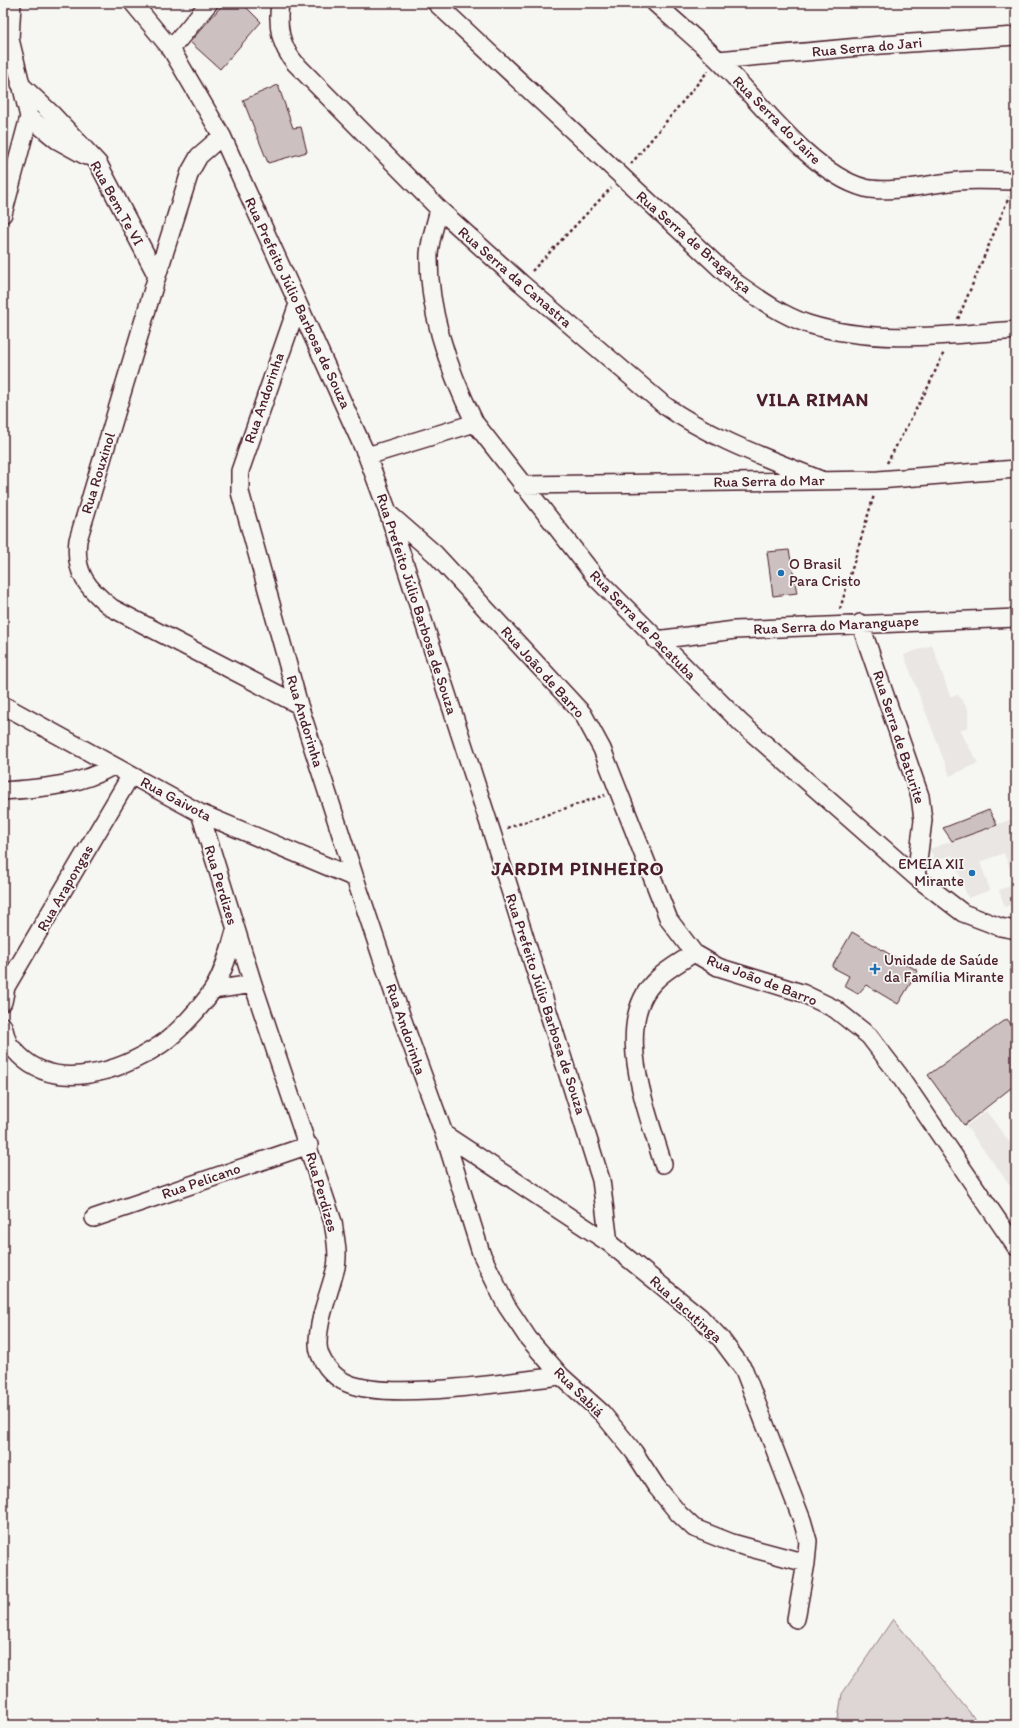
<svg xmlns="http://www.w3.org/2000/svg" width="1019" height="1728" font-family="Itim,sans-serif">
	<rect width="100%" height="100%" fill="#f6f6f2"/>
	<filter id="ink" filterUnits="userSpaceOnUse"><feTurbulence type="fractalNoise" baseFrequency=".025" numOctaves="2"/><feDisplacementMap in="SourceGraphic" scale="8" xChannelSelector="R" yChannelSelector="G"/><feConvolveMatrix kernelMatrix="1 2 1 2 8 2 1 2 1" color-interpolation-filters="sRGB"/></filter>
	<g filter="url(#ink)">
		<path fill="#e9e6e3" d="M 932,645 L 950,696 L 958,695 L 968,709 L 968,727 L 960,731 L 978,763 L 950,776 L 904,655 Z
			M 1012,819 L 1016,830 L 1016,903 L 1005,907 L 999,890 L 1016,884 L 1004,853 L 980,862 L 990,890 L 968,898 L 952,855 L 935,861 L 930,849 Z
			M 986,1111 L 1016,1151 L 1016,1193 L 966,1126 Z"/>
		<path fill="#ddd6d5" stroke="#947a80" d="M 893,1619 L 980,1725 L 837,1725 L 842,1694 Z"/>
		<path fill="#ccc1c0" stroke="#4a1f2b" d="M 224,3 L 242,3 L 261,22 L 220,69 L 190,42 Z
			M 278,85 L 293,128 L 301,127 L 307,152 L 268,163 L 243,100 Z
			M 789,550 L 797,593 L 773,596 L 767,552 Z
			M 989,810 L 997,825 L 952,841 L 943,828 Z
			M 852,932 L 918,971 L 898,1004 L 866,985 L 858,994 L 844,986 L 849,976 L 832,967 Z
			M 1007,1019 L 1016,1031 L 1016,1084 L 964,1125 L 928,1075 Z"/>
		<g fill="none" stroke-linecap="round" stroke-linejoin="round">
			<defs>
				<path id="street" d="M 133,3 L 171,49 L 222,136 L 367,456 L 388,512 L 492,833 L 601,1180 L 609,1243
					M 280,3 C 277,26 280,45 295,63 L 439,209 L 521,283 L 664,405 C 712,439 767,458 821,480
					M 436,3 L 735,282 C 758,298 781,315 808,324 C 875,345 947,335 1016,330
					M 655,3 C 676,22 698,40 718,60 C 757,98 811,174 865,188 C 889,194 933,183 958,181 C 977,179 997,181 1016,181
					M 171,49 L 209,3
					M 718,60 L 881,45 L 1016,36
					M 20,84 L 53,115 L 98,163 L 157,276
					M 29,117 L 57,140 L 86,156
					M 222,136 L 199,156 L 190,172 L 157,276 L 78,540 C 74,573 87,588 112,608 L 299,705
					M 439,209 C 436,223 430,239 429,254 C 428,312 449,371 475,423 L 597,579 L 741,723 L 916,877 L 963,913 L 1000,927 L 1016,930
					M 3,214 L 29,117 L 10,39 L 12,3
					M 298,304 L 240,471 L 240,492 L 299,705 L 355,878 L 402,1018 L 444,1134 L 481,1253 L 506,1305 L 528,1338 L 561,1376 L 602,1413 L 634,1452 L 656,1486 L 679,1514 L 694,1528 L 732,1543 L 806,1563
					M 367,456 L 475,423
					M 522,485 L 878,480 L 1016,469
					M 388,513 L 435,554 L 583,714 L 602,749 L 669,920 L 694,953 L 718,967 L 802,993 L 835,1009 L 869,1036 L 899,1075 L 1016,1247
					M 860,623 L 920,796 L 923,820 L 916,877
					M 656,640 L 735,630 L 1016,618
					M 3,705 L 200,813 L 355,878
					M 3,791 C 41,788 79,786 113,766
					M 200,813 L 253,984 L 333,1222 C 335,1237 339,1252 336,1267 C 330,1292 318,1318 318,1344 C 318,1360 333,1377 347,1383 C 390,1402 512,1381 561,1376
					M 213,990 L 253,984
					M 3,1002 L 6,987 L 131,775
					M 3,1026 C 5,1032 6,1039 9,1044 C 11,1048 16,1051 19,1055 C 57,1093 121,1071 160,1045 C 176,1035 201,1007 212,991 C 223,975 230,949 235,931
					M 444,1134 L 609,1243 L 699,1316 L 721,1339 L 744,1370 L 802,1520 L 808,1541 L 806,1563 L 796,1619
					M 663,1164 C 648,1112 610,1022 657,979 C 667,969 682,961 694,953
					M 94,1218 L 309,1145"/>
			</defs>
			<use href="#street" stroke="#4a1f2b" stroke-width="20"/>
			<path stroke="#4a1f2b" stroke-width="2.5" stroke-dasharray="3 3" stroke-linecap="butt" d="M 631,164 L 708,71
				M 532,271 L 611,188
				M 958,319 L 1009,197
				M 887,463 L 928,387 L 944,352
				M 840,609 L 874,495
				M 507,828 L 605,795"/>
			<use href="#street" stroke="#f6f6f2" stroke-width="17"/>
		</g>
	</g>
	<g fill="#1f6fb2" stroke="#f6f6f2" stroke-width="1.5">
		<circle cx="781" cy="573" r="4"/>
		<circle cx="972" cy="873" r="4"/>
		<path d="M873 963h4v4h4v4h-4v4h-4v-4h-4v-4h4z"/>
	</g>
	<g text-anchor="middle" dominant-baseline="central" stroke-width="3.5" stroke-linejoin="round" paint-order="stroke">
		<g font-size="15" fill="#4a1f2b" stroke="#f6f6f2">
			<text transform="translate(867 47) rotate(-5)">Rua Serra do Jari</text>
			<text transform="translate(777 120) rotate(45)">Rua Serra do Jaire</text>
			<text transform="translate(117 203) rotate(61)">Rua Bem Te VI</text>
			<text transform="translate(694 242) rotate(41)">Rua Serra de Bragança</text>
			<text transform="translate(515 277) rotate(41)">Rua Serra da Canastra</text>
			<text transform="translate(298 303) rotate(65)">Rua Prefeito Júlio Barbosa de Souza</text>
			<text transform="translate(264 398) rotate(-71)">Rua Andorinha</text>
			<text transform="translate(98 473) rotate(-73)">Rua Rouxinol</text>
			<text transform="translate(769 481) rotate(-1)">Rua Serra do Mar</text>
			<text transform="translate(417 604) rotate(72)">Rua Prefeito Júlio Barbosa de Souza</text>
			<text transform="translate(643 625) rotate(46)">Rua Serra de Pacatuba</text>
			<text transform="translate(836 625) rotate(-3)">Rua Serra do Maranguape</text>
			<text transform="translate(543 672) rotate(48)">Rua João de Barro</text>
			<text transform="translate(305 721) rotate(73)">Rua Andorinha</text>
			<text transform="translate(899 737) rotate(72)">Rua Serra de Baturite</text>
			<text transform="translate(176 799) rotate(28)">Rua Gaivota</text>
			<text transform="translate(221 885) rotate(73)">Rua Perdizes</text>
			<text transform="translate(65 888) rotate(-60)">Rua Arapongas</text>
			<text transform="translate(762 980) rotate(21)">Rua João de Barro</text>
			<text transform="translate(546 1004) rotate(72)">Rua Prefeito Júlio Barbosa de Souza</text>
			<text transform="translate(406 1029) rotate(71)">Rua Andorinha</text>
			<text transform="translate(201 1181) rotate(-19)">Rua Pelicano</text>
			<text transform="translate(322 1192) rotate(74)">Rua Perdizes</text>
			<text transform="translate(686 1309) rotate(42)">Rua Jacutinga</text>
			<text transform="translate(579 1392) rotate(45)">Rua Sabiá</text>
		</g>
		<g font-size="15" fill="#4a1f2b" stroke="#f6f6f2" text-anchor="start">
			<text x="789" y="564">O Brasil<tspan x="789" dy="17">Para Cristo</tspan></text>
			<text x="964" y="864" text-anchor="end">EMEIA XII<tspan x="964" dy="17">Mirante</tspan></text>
			<text x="884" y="960">Unidade de Saúde<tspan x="884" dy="17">da Família Mirante</tspan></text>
		</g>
		<g font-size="19" font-weight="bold" letter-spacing="1" fill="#4a1f2b" stroke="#f6f6f2">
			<text x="813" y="399">VILA RIMAN</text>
			<text x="578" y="868">JARDIM PINHEIRO</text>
		</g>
	</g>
	<rect width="1019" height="1728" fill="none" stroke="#f6f6f2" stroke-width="16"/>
	<rect x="8" y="8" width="1003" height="1712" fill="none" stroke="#4a1f2b" stroke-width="1.5" filter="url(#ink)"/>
</svg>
